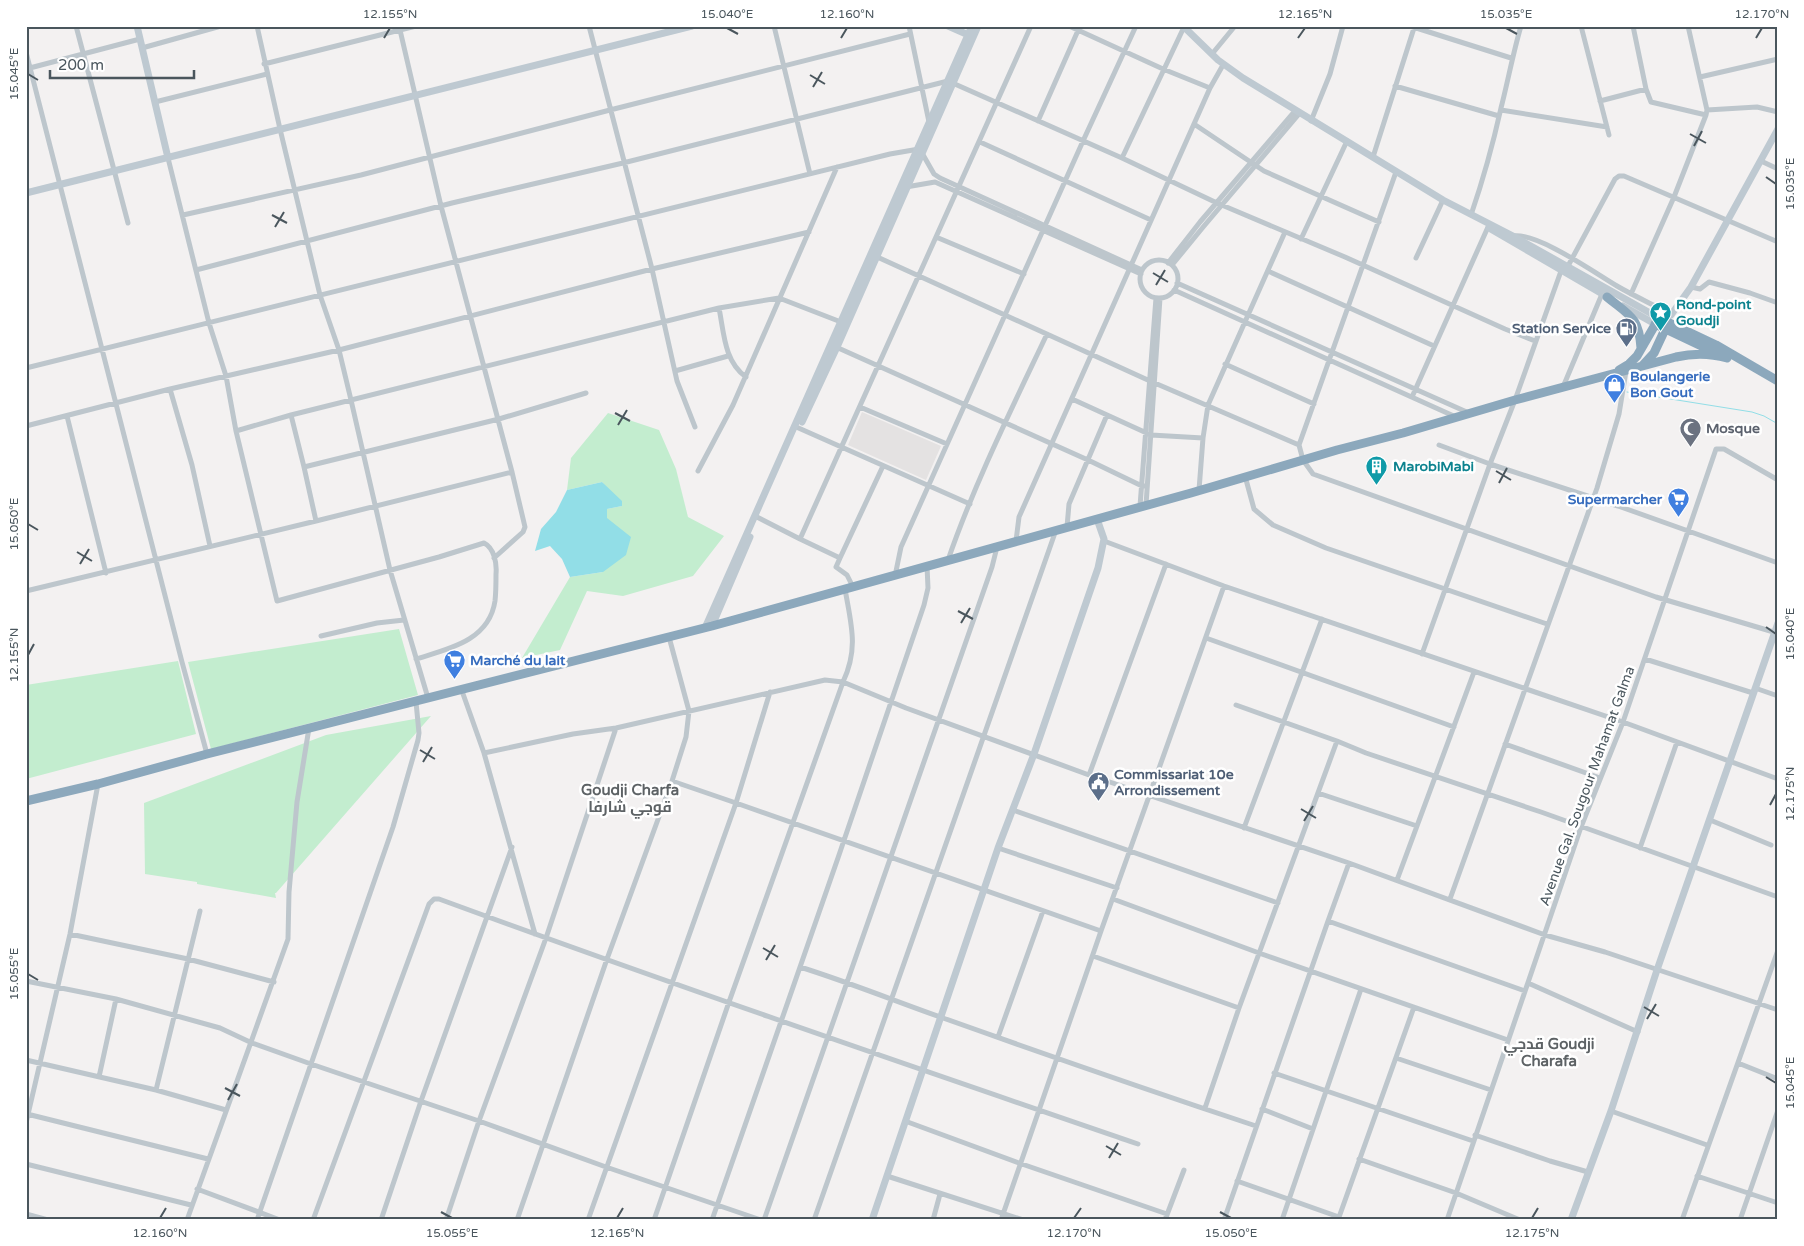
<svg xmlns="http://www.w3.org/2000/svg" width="1804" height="1246" font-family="'Varela Round',Cairo,sans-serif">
	<rect width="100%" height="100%" fill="#f3f1f1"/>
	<path fill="#e4e2e2" d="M 862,412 L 941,446 L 926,480 L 848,445 Z"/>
	<path fill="#c3edcf" d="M 608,413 L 659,430 L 676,469 L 688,517 L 724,536 L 693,576 L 623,596 L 587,591 L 560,650 L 522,658 L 570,577 L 603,572 L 607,509 L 622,506 L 602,482 L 567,490 L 571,458 Z
		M 399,629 L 418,695 L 211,749 L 188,662 Z
		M 178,661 L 196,734 L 26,779 L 26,685 Z
		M 431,716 L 276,893 L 275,893 L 276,898 L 197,884 L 197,882 L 145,874 L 144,803 L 326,735 Z"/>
	<path fill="#92dee7" d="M 602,482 L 622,501 L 622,506 L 607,509 L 607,518 L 631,537 L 626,555 L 603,572 L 570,577 L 562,559 L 550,546 L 535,551 L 541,529 L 556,512 L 567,490 Z"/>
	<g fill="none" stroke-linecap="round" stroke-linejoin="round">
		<path stroke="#92dee7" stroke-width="1" d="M 1627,392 L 1752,412 L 1764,416 L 1778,424"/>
		<path stroke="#bdc6cc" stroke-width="5" d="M 76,26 L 128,223
			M 257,26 L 280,129 L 320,295 L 339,350 L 351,400 L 390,570 L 428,698
			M 589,26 L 652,269 L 677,381 L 695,427
			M 774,26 L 810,174
			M 909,26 L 929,122
			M 1069,26 L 1163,69 L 1210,88
			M 1410,26 L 1511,58
			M 1581,26 L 1609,135
			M 1633,26 L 1646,89 L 1651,102 L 1706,115
			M 400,30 L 441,206 L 512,472
			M 142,48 L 221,26
			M 26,52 L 182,662 L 207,754
			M 1212,54 L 1235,26
			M 264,64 L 416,26
			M 26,69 L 140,39
			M 1700,77 L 1778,59
			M 1395,86 L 1499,116
			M 1600,101 L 1646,89
			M 155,102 L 267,74
			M 1501,110 L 1607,127
			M 1707,110 L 1757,107 L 1778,112
			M 1038,121 L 1080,26
			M 1311,121 L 1330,74 L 1343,26
			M 1194,124 L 1264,171 L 1379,222
			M 980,142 L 1151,220
			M 922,153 L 934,174 L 940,178 L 1142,270
			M 1373,157 L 1414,28
			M 168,158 L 209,323 L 226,376 L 236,431 L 277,601 L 439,557 L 484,543 C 494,548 497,563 496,574 C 496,583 496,592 495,601 C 489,641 448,649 416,659
			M 1122,158 L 1184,27
			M 1761,161 L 1778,169
			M 1396,172 L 1299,445 L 1303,460 L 1313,474 L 1656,597 L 1777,633
			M 906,187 L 935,182 L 1141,274
			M 183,215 L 361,175 L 610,110 L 910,34
			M 1471,215 C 1483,180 1493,144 1501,108 C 1508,81 1513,53 1521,26
			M 1513,236 C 1537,232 1595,273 1617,286 C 1634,296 1652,304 1669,313
			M 936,237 L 1024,274
			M 1301,239 L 1347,141
			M 875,256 L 1150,381 L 1299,445
			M 1416,258 L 1443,200
			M1140 279a19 19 0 1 1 38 0a19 19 0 1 1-38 0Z
			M 1168,263 L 1200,222 L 1295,111
			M 1172,265 L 1204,226 L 1299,114
			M 1568,266 L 1615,179 L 1619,176 L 1624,176 L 1778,242
			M 196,270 L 452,203 L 623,163 L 948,81 L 1122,158 L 1217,203 L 1345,257 L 1505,329 L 1535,341
			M 1268,271 L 1434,346
			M 1561,271 L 1515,400 L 1490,464 L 1618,506 L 1778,563
			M 1177,283 L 1469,413
			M 1691,287 L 1700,289 L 1709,282 L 1750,293 L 1778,303
			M 1174,290 L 1456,417
			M 1631,294 L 1674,197 L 1706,115 L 1707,110 L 1688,26
			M 719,308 C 724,333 724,361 746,377
			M 836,347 L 1088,460 L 1142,486 L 1147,486
			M 1225,364 L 1314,404
			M 26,368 L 890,154 L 919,149
			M 675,371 L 728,356
			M 1563,387 L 1602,294
			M 170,389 L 192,465 L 210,546
			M 1412,397 L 1488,227
			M 1072,399 L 1151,435 L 1203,438
			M 860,407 L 947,444
			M 291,415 L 304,467 L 316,521
			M 67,416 L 106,573
			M 26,426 L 170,389 L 339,350 L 652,269 L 809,232
			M 794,426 L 970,504
			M 236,431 L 291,415 L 719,308 L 779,298 L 841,322
			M 304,467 L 499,419 L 586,393
			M 698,471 L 733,405 L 837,167
			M 1245,476 L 1254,509 L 1273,525 L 1326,548 L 1547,624
			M 1199,490 L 1203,438 L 1208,405 L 1285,232
			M 1146,505 L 1160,298
			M 1140,506 L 1156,298
			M 755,516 L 800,539
			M 1067,527 L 1069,504 L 1107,415
			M 1016,541 L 1019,517 L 1210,88 L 1223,65
			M 1104,541 L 1224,586 L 1623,722 L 1778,779
			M 840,558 L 883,466
			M 948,560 C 975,482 1012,408 1047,334
			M 895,576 L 901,547 L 1083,141 L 1136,26
			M 853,587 L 847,575 L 836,567 L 840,558 L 800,539 L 1031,26
			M 26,591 L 316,521 L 512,472 L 525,527 L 523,532 L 494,558
			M 321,636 L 377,623 L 404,620
			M 1206,638 L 1454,727
			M 1422,654 L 1490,464 L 1439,445
			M 1645,659 L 1753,693
			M 1755,688 L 1778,696
			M 462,691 L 484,753 L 535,934
			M 770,692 L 736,803 L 1101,931 L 1001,1220
			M 1236,705 L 1337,741 L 1366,753 L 1541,812 L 1778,897
			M 1505,744 L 1600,778
			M 484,753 L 573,734 L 616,728 L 825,680 L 843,682 L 906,708 L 1089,775 L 1349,863 L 1545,935 L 1605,952 L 1778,1010
			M 1089,775 L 1166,564
			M 1318,793 L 1417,826
			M 1013,810 L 1278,903
			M 1710,820 L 1771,845
			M 1244,828 L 1322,619
			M 998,848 L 1117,888
			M 1640,848 L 1677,742
			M 1349,863 L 1328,921 L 1525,991
			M 1397,880 L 1474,672
			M 1113,899 L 1259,953 L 1508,1040
			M 1450,899 L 1597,488 L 1619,414 L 1626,371
			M 1101,931 L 1224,586
			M 70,934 L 188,959 L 274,982
			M 1093,956 L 1239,1008
			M 800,967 C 848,982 895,1001 943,1018 C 1047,1055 1151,1091 1256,1126
			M 26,981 L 116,999 L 220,1028 L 252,1043 L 311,1064 L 479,1121 L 606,1167 L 761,1220
			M 1528,983 L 1638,1032
			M 998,1037 L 1043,911
			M 1396,1058 L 1491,1090
			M 26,1060 L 156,1090 L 226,1110
			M 1738,1063 L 1778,1079
			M 1274,1073 L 1473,1141
			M 99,1077 L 116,999
			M 156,1090 L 200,911
			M 1205,1108 L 1239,1008 L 1337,741
			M 1262,1109 L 1313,1129
			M 1611,1111 L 1707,1145
			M 27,1114 L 208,1159
			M 905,1121 L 1019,1163 L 1167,1214
			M 26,1123 L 70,934 L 98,784
			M 1475,1135 L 1550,1161 L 1588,1172
			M 1359,1159 L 1456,1193 L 1520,1220
			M 26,1164 L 191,1205
			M 887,1176 L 1023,1220
			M 1697,1176 L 1778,1203
			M 1237,1181 L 1339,1217
			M 197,1189 L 280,1220
			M 26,1214 L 48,1220
			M 187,1220 L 288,939 L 289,892 L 297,802 L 309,728
			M 257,1220 L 393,827 L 418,740 L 419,733 L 416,702
			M 313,1220 L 429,904 L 434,899 L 439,899 C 671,984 905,1064 1138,1144
			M 381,1220 L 421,1101 L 512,847
			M 446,1220 L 479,1121 L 546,938 L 616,728
			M 517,1220 L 607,959 L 672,781 L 686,737 L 689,711 L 669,637
			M 588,1220 L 736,803 L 672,781
			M 654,1220 L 729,1002 L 843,682 C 859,648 851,624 845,589
			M 712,1220 L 839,855 L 924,605 L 928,588 L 927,566
			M 764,1220 L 992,567 L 997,547
			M 814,1220 L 1056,530
			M 933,1220 L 940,1194
			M 1165,1220 L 1184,1170
			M 1224,1220 L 1328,921
			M 1282,1220 L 1361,989
			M 1338,1220 L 1414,1007
			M 1447,1220 L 1581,827 L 1623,722 L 1716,449 L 1724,449 L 1778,480
			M 1682,1220 L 1778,950
			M 1740,1220 L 1778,1110"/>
		<path stroke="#bec9d1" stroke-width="7" d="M 137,26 L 168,158
			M 948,26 L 973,37
			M 1183,26 L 1218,60 L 1243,78 L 1443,200 L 1513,236 L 1659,318 L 1672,312
			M 26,193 L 692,26
			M 1489,228 L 1611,299
			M 1623,306 L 1655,324
			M 1671,315 L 1691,287 L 1778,129
			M 802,422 L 837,347 L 978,26
			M 712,626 L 750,537
			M 705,628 L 972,26
			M 872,1220 L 998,848 L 1034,754 L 1098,568 L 1104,539 L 1097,519
			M 1571,1220 L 1611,1111 L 1657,970 L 1778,623"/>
		<path stroke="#8ca8bc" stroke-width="9" d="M 1607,297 C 1630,316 1639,317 1641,348
			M 1655,324 L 1714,352
			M 1643,365 L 1654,353 L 1668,323
			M 1619,370 L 1629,364 L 1637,356 L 1659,318 L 1716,345 L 1778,381
			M 26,801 L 98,784 L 207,754 L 712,626 L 1191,493 L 1337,450 L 1403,433 L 1515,400 L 1676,357 C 1694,353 1709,353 1727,358"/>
	</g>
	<path fill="none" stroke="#4a565d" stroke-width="2" d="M 727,28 L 738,34M 1506,28 L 1517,34M 384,38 L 390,28M 841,38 L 847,28M 1298,38 L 1305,28M 1756,38 L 1762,28M 28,74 L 38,80M 810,75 L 825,84M 813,87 L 822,72M 1690,134 L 1706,143M 1694,146 L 1702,131M 1766,177 L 1776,184M 272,215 L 287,223M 275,227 L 284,212M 1153,273 L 1168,282M 1156,285 L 1165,270M 615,413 L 630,421M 618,425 L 627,410M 1496,471 L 1511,480M 1499,483 L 1507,468M 28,524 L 38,530M 77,552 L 92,561M 80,564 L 89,549M 958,611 L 973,619M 961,623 L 970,608M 1766,627 L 1776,634M 28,655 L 34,644M 420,750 L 435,759M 423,762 L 432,747M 1770,805 L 1776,794M 1301,809 L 1316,818M 1304,821 L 1313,806M 763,948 L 778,957M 766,960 L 775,945M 28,974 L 38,980M 1644,1007 L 1659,1016M 1647,1019 L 1656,1004M 1766,1077 L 1776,1083M 225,1088 L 240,1096M 228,1100 L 237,1084M 1106,1146 L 1121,1155M 1109,1158 L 1118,1143M 441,1212 L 452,1218M 1220,1212 L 1231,1218M 160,1218 L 166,1208M 617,1218 L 623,1208M 1074,1218 L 1081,1208M 1532,1218 L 1538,1208"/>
	<defs>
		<symbol id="sight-pin" viewBox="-11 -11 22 30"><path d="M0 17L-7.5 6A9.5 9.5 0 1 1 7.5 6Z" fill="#0f9aa8" stroke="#fff"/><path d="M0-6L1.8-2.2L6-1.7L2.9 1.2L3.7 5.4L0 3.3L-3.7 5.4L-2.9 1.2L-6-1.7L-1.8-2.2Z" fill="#fff"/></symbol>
		<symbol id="fuel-pin" viewBox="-11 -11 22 30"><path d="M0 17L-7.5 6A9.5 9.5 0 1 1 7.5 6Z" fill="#5c6f8a" stroke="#fff"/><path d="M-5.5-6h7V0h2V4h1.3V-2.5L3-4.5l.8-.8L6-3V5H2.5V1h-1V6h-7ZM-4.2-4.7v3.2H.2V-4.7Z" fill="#fff"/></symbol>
		<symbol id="shop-pin" viewBox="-11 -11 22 30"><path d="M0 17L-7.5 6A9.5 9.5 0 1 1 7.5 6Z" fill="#3f7fe0" stroke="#fff"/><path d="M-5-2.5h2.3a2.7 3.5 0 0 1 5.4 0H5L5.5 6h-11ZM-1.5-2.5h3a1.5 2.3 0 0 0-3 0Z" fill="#fff"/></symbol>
		<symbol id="mosque-pin" viewBox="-11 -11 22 30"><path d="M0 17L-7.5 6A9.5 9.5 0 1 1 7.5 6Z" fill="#6b7280" stroke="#fff"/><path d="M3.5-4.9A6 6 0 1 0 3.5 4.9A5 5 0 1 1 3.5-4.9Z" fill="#fff"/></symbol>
		<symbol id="building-pin" viewBox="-11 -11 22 30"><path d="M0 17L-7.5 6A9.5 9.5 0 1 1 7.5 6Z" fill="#0f9aa8" stroke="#fff"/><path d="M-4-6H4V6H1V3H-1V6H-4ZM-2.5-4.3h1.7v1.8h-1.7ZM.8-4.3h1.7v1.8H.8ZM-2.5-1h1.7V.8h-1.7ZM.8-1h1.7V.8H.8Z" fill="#fff"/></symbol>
		<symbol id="supermarket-pin" viewBox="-11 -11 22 30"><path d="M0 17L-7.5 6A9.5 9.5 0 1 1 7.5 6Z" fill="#3f7fe0" stroke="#fff"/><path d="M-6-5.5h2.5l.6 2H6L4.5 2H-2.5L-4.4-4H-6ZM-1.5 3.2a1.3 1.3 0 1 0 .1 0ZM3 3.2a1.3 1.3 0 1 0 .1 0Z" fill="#fff"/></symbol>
		<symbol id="civic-pin" viewBox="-11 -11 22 30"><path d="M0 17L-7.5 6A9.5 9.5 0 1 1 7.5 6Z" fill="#5c6f8a" stroke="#fff"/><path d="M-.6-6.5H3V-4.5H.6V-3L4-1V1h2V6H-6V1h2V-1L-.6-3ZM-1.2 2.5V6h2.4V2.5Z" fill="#fff"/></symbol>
	</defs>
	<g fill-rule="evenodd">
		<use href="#sight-pin" x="1648" y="300" width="25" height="34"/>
		<use href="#fuel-pin" x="1614" y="316" width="25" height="34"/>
		<use href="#shop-pin" x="1602" y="372" width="25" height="34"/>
		<use href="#mosque-pin" x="1678" y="416" width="25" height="34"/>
		<use href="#building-pin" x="1364" y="454" width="25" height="34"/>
		<use href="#supermarket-pin" x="1666" y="486" width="25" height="34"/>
		<use href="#supermarket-pin" x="442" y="648" width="25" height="34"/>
		<use href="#civic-pin" x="1086" y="770" width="25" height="34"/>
	</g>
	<g text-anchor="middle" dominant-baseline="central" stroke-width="5" stroke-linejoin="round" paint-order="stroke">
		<g font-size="14" font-weight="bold" fill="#0d838f" stroke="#fff" text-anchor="start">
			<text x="1676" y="304">Rond-point<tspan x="1676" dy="16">Goudji</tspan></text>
			<text x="1393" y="466">MarobiMabi</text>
		</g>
		<g font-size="14" font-weight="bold" fill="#4e5e75" stroke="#fff" text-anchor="end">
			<text x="1611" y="328">Station Service</text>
			<text x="1114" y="774" text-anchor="start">Commissariat 10e<tspan x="1114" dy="16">Arrondissement</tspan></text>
		</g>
		<g font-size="14" font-weight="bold" fill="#366cbe" stroke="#fff" text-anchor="start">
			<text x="1630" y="376">Boulangerie<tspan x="1630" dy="16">Bon Gout</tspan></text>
			<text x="1662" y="499" text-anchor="end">Supermarcher</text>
			<text x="470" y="660">Marché du lait</text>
		</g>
		<g font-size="14" font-weight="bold" fill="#5b616d" stroke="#fff" text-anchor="start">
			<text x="1706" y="428">Mosque</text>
		</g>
		<g font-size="14" fill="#4a565d" stroke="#fff">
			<text transform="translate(1587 786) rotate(-70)">Avenue Gal. Sougour Mahamat Galma</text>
		</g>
		<g font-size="15" font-weight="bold" fill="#5d6265" stroke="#fff">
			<text x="630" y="790">Goudji Charfa<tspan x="630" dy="17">قوجي شارفا</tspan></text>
			<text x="1549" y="1044">قدجي Goudji<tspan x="1549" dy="17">Charafa</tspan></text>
		</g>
	</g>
	<rect width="1804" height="1246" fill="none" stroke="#ffffff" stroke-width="55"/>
	<path d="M50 70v8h144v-8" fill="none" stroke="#4a565d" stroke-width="2.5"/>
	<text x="58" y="70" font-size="15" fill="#4a565d" stroke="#ffffff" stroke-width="4" paint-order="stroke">200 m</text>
	<rect x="28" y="28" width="1748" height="1190" fill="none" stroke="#4a565d" stroke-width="2"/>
	<g font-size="12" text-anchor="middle" fill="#4a565d">
		<text x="390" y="18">12.155°N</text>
		<text x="727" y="18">15.040°E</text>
		<text x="847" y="18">12.160°N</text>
		<text x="1305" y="18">12.165°N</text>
		<text x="1506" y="18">15.035°E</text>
		<text x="1762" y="18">12.170°N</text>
		<text transform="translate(14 74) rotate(-90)" y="4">15.045°E</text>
		<text transform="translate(1790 184) rotate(-90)" y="4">15.035°E</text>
		<text transform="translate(14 524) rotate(-90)" y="4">15.050°E</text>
		<text transform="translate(1790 634) rotate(-90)" y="4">15.040°E</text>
		<text transform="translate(14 655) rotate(-90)" y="4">12.155°N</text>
		<text transform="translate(1790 794) rotate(-90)" y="4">12.175°N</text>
		<text transform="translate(14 974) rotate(-90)" y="4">15.055°E</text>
		<text transform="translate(1790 1083) rotate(-90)" y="4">15.045°E</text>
		<text x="160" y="1237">12.160°N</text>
		<text x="452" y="1237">15.055°E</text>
		<text x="617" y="1237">12.165°N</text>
		<text x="1074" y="1237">12.170°N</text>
		<text x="1231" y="1237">15.050°E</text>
		<text x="1532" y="1237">12.175°N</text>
	</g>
</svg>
